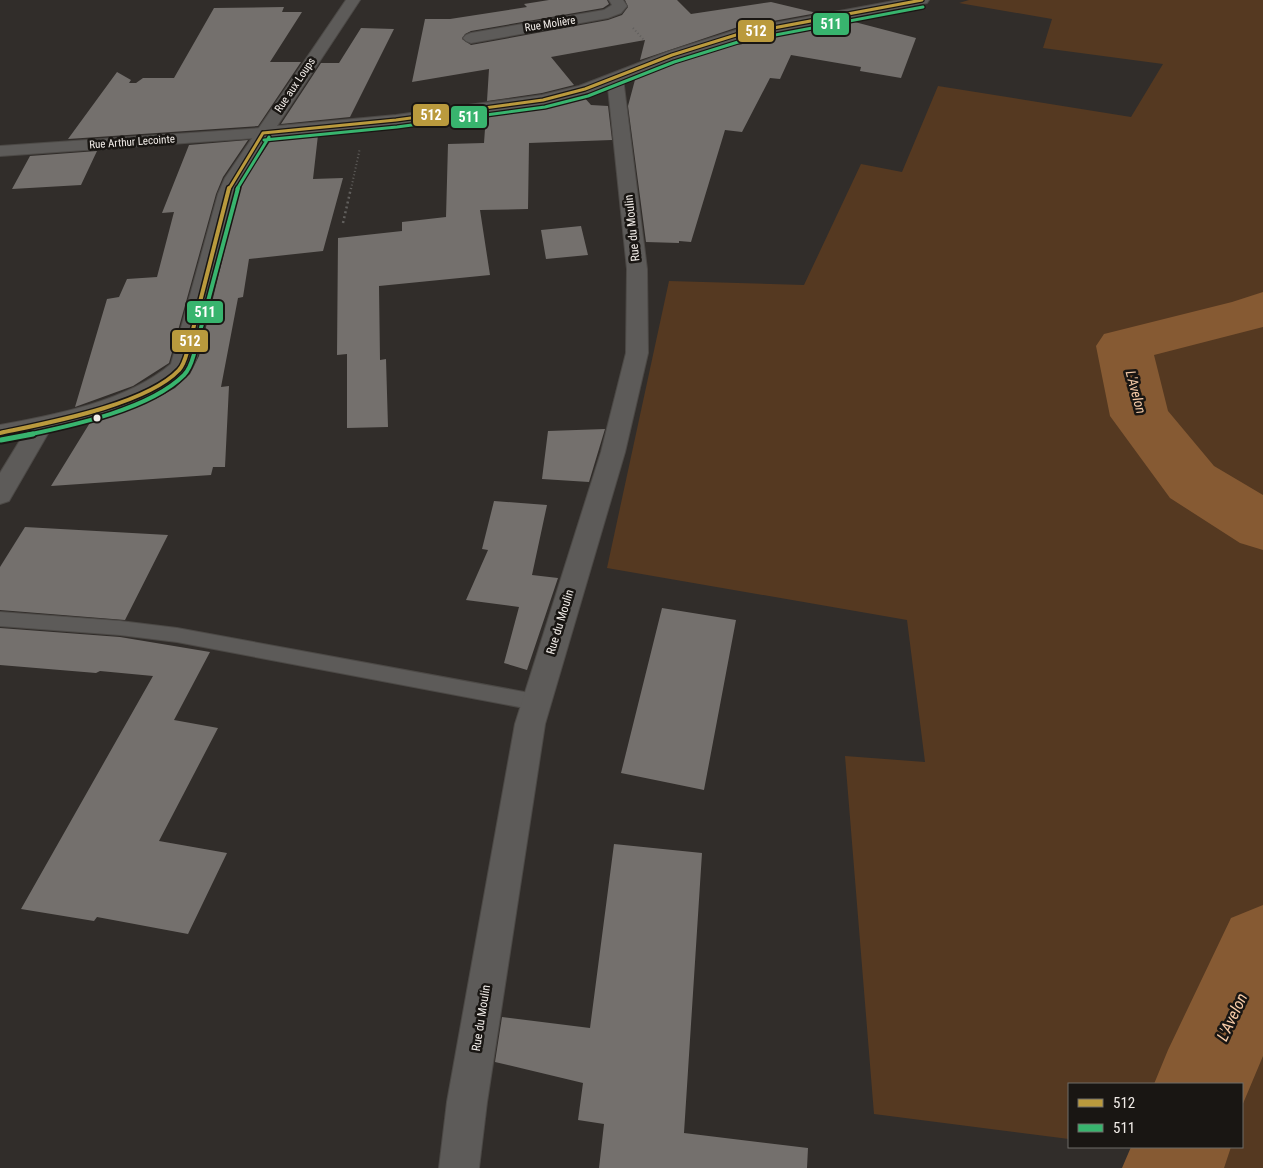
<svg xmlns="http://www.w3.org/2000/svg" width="1263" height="1168" font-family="'Roboto Condensed',sans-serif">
	<rect width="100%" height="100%" fill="#312d2a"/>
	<path fill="#553921" d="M 969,0 L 1263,0 L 1263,1168 L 1137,1168 L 1132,1147 L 1242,1147 L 1242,1084 L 1069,1084 L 1069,1139 L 874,1114 L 845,756 L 925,762 L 907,620 L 607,568 L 669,281 L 804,285 L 861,164 L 902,172 L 938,86 L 1131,117 L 1163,64 L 1043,48 L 1052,19 L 959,3 Z"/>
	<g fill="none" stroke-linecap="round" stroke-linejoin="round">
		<path fill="#865a33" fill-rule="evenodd" d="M 1263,292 L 1263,327 L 1154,355 L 1168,411 L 1214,466 L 1263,495 L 1263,550 L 1240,543 L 1170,498 L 1110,416 L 1096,346 L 1104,334 L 1232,302 Z
			M 1263,905 L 1263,1056 L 1242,1106 L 1242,1084 L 1154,1084 L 1168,1050 L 1231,918 Z
			M 1131,1147 L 1231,1147 L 1224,1168 L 1122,1168 Z"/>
	</g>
	<path fill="#74706d" d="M 549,0 L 607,0 L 609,4 L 603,8 L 471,31 L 465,34 L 462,39 L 471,45 L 608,20 L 622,15 L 628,7 L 625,0 L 677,0 L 691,14 L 771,2 L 817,13 L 735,28 L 640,60 L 645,40 L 551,57 L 574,85 L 542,93 L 487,101 L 489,69 L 412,82 L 425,19 L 450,19 L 527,7 L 524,4 Z
		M 284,7 L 282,12 L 302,12 L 270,62 L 301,62 L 258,126 L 68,139 L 117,72 L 131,80 L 129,83 L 136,83 L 143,78 L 174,78 L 214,8 Z
		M 847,20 L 916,38 L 901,78 L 860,71 L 861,67 L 791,55 L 780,79 L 770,78 L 742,132 L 725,130 L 691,242 L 679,241 L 679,243 L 646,242 L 628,106 L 636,76 L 678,60 L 739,41 Z
		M 361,28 L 394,29 L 350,117 L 281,124 L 321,63 L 339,63 Z
		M 583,96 L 591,105 L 608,106 L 612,140 L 529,143 L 528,209 L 480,210 L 490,275 L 379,286 L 380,360 L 386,359 L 388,427 L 347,428 L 347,354 L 337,355 L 338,238 L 402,231 L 402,222 L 446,217 L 448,144 L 484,143 L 486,115 L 543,107 Z
		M 318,135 L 313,179 L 343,178 L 323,251 L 249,259 L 243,297 L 238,298 L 221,387 L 229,386 L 225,467 L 213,467 L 211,475 L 51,486 L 91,421 L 123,412 L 159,397 L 175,388 L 190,374 L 199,356 L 238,195 L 245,179 L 271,140 Z
		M 248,140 L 223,177 L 216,194 L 169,363 L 133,386 L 75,407 L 107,299 L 119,297 L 127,279 L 157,277 L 174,212 L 162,213 L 189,145 Z
		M 97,151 L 81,185 L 12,189 L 30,156 Z
		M 581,226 L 588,255 L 546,259 L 541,230 Z
		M 605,429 L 589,482 L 542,479 L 548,431 Z
		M 494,501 L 547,505 L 532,575 L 558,578 L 527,670 L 504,663 L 519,607 L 466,600 L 488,550 L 482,549 Z
		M 25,527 L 168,535 L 125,620 L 0,610 L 0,567 Z
		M 662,608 L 736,620 L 704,790 L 621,773 Z
		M 0,628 L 120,637 L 210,652 L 174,720 L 218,728 L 159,841 L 227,853 L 188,934 L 97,917 L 94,921 L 21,909 L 153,676 L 100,671 L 96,673 L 0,665 Z
		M 614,844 L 702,853 L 684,1133 L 808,1148 L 807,1168 L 599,1168 L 604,1124 L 578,1120 L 583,1083 L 495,1062 L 502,1017 L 590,1028 Z"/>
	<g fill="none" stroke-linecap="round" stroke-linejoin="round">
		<defs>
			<path id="service" d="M 0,612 L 120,621 L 177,628 L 535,694 L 542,696 L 545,702 L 542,708 L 535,710 L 177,642 L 120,635 L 0,626 Z"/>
			<path id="minor" d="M 609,0 L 623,0 L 627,6 L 621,13 L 608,18 L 471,43 L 466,41 L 463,38 L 466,35 L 471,33 L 604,10 L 612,5 Z
				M 615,73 L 621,75 L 623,78 L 647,269 L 648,353 L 625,452 L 545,724 L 487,1102 L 479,1168 L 439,1168 L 447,1102 L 515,724 L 601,452 L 626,353 L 627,269 L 607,78 L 609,75 Z
				M 263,128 L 269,129 L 272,133 L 269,137 L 0,156 L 0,146 Z"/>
			<path id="tertiary" d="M 346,0 L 360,0 L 277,126 L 396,115 L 542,95 L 579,86 L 667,52 L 736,30 L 899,0 L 929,0 L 927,3 L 922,4 L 739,39 L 677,58 L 591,92 L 543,105 L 396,125 L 270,138 L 243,178 L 236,194 L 198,352 C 196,360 193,369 186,376 C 157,405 90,420 50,430 L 9,501 L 0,504 L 0,473 L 22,437 L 0,441 L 0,425 C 55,415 128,401 171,364 L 218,194 L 225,178 Z"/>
		</defs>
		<use href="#service" stroke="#4c4946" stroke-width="2"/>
		<use href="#minor" stroke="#4c4946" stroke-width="2"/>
		<use href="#tertiary" stroke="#4c4946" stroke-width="2"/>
		<path stroke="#615f5d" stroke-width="2" stroke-dasharray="1 2.5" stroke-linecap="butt" d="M 633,28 L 644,40
			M 351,189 L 360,148"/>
		<path stroke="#615f5d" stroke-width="2.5" stroke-dasharray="2 3" stroke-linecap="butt" d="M 343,223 L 351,188"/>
		<use href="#service" fill="#5d5b59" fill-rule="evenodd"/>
		<use href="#minor" fill="#5d5b59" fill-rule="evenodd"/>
		<use href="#tertiary" fill="#5d5b59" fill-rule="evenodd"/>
		<defs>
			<path id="bus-1-far1" d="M 263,133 L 396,120 L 543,100 L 585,89 L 672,55 L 736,35 L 922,0
				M 229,189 L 263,133"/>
			<path id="bus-1" d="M 0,433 C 47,423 146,405 179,370 C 184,365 186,356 188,349 L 229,188"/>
			<path id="bus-2-far2" d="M 264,140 L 397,127 L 545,107 L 588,96 L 674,62 L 738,42 L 923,7
				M 237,189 L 269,137"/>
			<path id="bus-2-far1" d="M 27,435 C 74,425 150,409 184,375 C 190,369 192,361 194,354 L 238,188"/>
			<path id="bus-2" d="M 1,440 L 33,434"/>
		</defs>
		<use href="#bus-1-far1" stroke="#191613" stroke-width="5.5"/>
		<use href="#bus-1" stroke="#191613" stroke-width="7"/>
		<use href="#bus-2-far2" stroke="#191613" stroke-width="5.5"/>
		<use href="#bus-2-far1" stroke="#191613" stroke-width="7"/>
		<use href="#bus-2" stroke="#191613" stroke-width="9"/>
		<use href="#bus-1-far1" stroke="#ba9a3d" stroke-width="3"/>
		<use href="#bus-1" stroke="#ba9a3d" stroke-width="4"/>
		<use href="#bus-2-far2" stroke="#38b46e" stroke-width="3"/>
		<use href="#bus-2-far1" stroke="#38b46e" stroke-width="4"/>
		<use href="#bus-2" stroke="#38b46e" stroke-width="5"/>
	</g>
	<circle fill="#f1ece8" stroke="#191613" stroke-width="2" cx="97" cy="418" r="4.5"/>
	<g text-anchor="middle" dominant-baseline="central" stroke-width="5" stroke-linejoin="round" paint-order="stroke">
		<g font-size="11" fill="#f1ece8" stroke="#191613">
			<text transform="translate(550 24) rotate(-9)">Rue Molière</text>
			<text transform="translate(295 85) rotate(-56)">Rue aux Loups</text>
			<text transform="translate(132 142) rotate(-4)">Rue Arthur Lecointe</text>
		</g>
		<g font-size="12" fill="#f1ece8" stroke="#191613">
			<text transform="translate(632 228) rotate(-96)">Rue du Moulin</text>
			<text transform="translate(560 622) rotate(-73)">Rue du Moulin</text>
			<text transform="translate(481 1018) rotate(-81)">Rue du Moulin</text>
		</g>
		<g font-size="14" font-style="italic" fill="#f9cda9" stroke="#191613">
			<text transform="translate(1136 392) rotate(75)">L'Avelon</text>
		</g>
		<g font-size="16" font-style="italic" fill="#f9cda9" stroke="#191613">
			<text transform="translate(1232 1017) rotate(-65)">L'Avelon</text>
		</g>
	</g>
	<g stroke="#191613" stroke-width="2">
		<rect x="812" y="12" width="38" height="24" rx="5" fill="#38b46e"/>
		<rect x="737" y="19" width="38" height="24" rx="5" fill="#ba9a3d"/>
		<rect x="412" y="103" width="38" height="24" rx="5" fill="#ba9a3d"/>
		<rect x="450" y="105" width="38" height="24" rx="5" fill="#38b46e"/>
		<rect x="186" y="300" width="38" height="24" rx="5" fill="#38b46e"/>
		<rect x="171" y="329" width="38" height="24" rx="5" fill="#ba9a3d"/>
	</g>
	<g font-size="14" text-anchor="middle" font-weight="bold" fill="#fff">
		<text x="831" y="29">511</text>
		<text x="756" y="36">512</text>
		<text x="431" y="120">512</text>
		<text x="469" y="122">511</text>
		<text x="205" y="317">511</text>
		<text x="190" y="346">512</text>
	</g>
	<rect x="1068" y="1083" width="175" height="65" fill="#191613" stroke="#6f6c68"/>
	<rect x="1078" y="1099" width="25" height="8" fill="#ba9a3d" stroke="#6f6c68"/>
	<text x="1113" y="1108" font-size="15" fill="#f1ece8">512</text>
	<rect x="1078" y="1124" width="25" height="8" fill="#38b46e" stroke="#6f6c68"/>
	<text x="1113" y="1133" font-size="15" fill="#f1ece8">511</text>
</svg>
